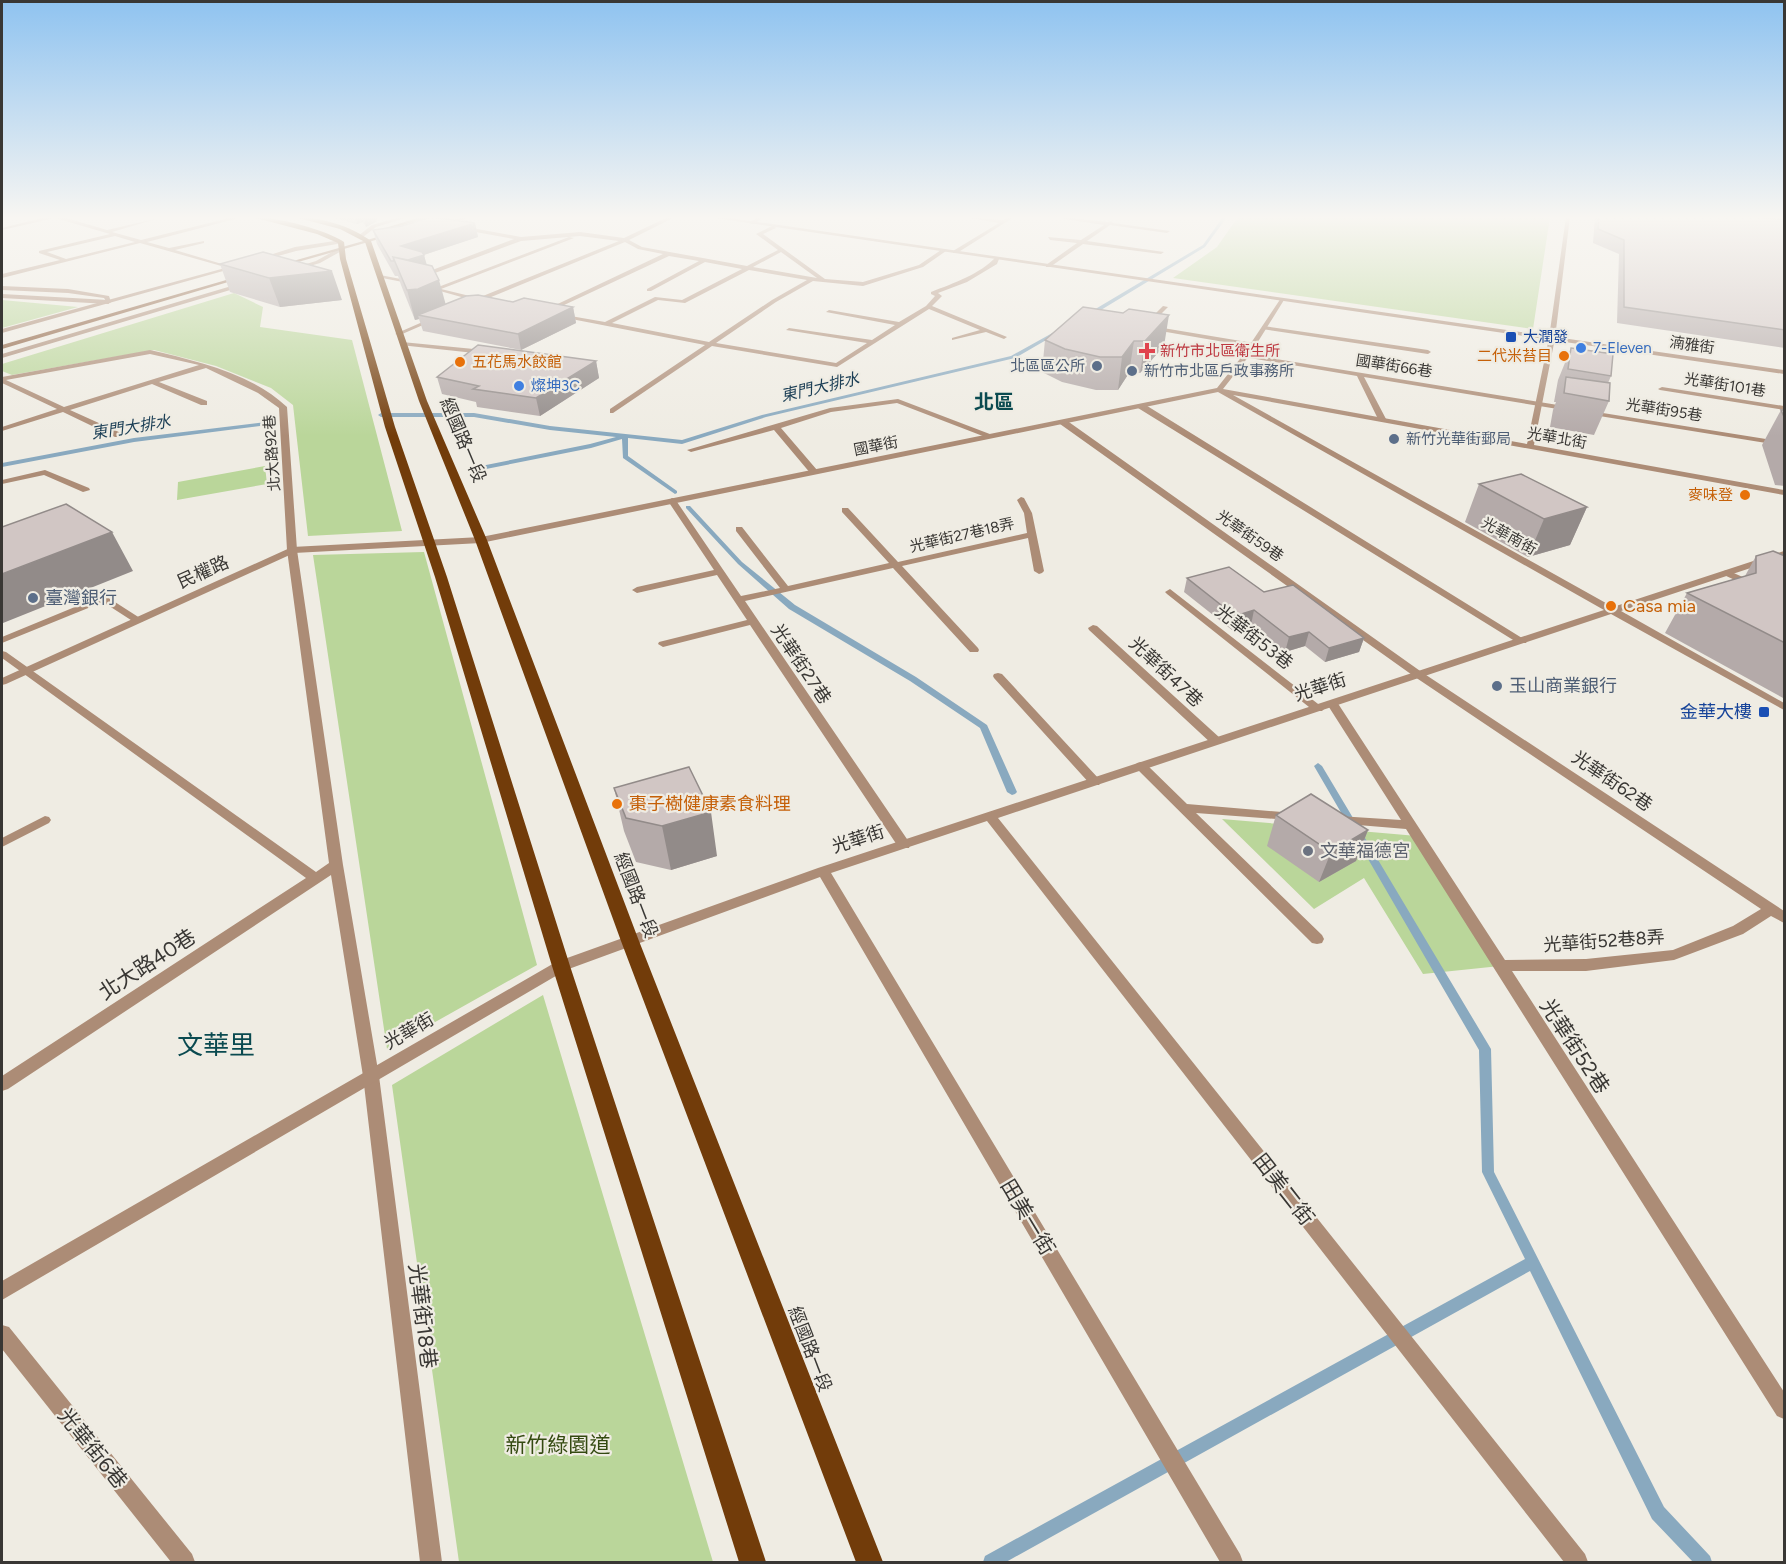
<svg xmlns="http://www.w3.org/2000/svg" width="1786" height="1564" font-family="Figtree,'Noto Sans TC',sans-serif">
	<rect width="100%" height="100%" fill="#efece3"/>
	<path fill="#bad69a" d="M 1238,217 L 1550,217 L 1533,329 L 1173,278 L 1217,247 Z
		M 234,293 L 263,307 L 260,327 L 352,340 L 402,531 L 308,536 L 293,405 L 271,388 L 216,366 L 154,350 L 12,375 L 2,371 L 2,364 Z
		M 2,300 L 78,307 L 2,328 Z
		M 265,466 L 267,484 L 177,500 L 178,482 Z
		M 424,552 L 537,965 L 387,1049 L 313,555 Z
		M 1222,819 L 1417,836 L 1500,966 L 1423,974 L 1364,878 L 1314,909 Z
		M 543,995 L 713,1562 L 459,1562 L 392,1085 Z"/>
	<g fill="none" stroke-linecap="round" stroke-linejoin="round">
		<path fill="#89a9bf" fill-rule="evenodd" d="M 1223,217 L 1227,217 L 1205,247 L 1091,316 L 1087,316 L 1087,314 L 1203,245 Z
			M 1056,331 L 1060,332 L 1015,358 L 766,417 L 682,444 L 628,438 L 628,456 L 677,491 L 677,493 L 675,494 L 623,458 L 622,439 L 591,448 L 481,470 L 478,468 L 481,466 L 590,444 L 616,437 L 550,430 L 474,417 L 381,417 L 378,415 L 381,413 L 474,413 L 550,426 L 682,440 L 762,415 L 1011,356 Z
			M 266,422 L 268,423 L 268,425 L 134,442 L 2,467 L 2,463 L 134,438 Z
			M 686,506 L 690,506 L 742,562 L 795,605 L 916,677 L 987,725 L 1017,792 L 1015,794 L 1012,795 L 1007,792 L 980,728 L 910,681 L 789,609 L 738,564 L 686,508 Z
			M 1318,763 L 1322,766 L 1491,1049 L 1494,1172 L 1664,1507 L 1710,1556 L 1712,1562 L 1693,1562 L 1652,1519 L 1530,1271 L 1006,1562 L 983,1562 L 985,1556 L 1525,1259 L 1482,1172 L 1479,1050 L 1314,766 Z"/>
		<path fill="#ac8c76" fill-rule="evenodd" d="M 46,217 L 63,217 L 107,230 L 163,217 L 112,232 L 141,240 L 233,217 L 243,217 L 147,242 L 169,248 L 204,241 L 204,243 L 175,250 L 232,267 L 232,269 L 140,243 L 2,278 L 2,274 L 60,260 L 39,253 L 39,251 L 110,234 L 55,218 L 2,230 L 2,228 ZM 115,236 L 135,242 L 66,259 L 47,252 Z
			M 668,217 L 675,217 L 629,240 L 642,247 L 747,266 L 778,250 L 756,234 L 774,225 L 776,228 L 763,234 L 825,279 L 863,282 L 919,265 L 941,250 L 946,251 L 923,267 L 863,286 L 813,281 L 776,302 L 716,343 L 836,363 L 867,343 L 786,330 L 789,328 L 872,340 L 895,325 L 826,312 L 829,310 L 899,322 L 926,306 L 935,296 L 931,294 L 931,292 C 954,283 980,274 996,257 L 999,259 L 997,264 L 967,282 L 938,293 L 942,296 L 932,306 L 1007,337 L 1004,339 L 986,332 L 952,340 L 952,338 L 980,330 L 929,309 L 837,367 L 712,346 L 613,413 L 610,413 L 610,409 L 705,345 L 561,317 L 559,314 L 605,322 L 655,297 L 682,300 L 742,269 L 705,262 L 651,291 L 647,291 L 647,289 L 699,261 L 669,256 L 547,313 L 545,310 L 663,254 L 638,249 L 625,242 L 479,302 L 433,289 L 569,237 L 574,238 L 441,289 L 478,298 L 619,241 L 580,236 L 521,241 L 408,283 L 377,277 L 380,275 L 406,280 L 514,239 L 459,229 L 461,226 L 521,237 L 580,232 L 624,238 ZM 781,252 L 817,278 L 753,267 ZM 749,270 L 807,280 L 772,300 L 709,342 L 612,323 L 658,300 L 685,303 Z
			M 758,217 L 765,217 L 753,224 L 749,223 Z
			M 874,217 L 880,217 L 880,218 L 878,219 Z
			M 964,217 L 1003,220 L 1008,217 L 1014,217 L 957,253 L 953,253 L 953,251 L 999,223 Z
			M 1062,217 L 1108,222 L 1111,221 L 1113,223 L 1170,231 L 1167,233 L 1110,225 L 1087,241 L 1164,252 L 1161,254 L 1083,244 L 1050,267 L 1046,267 L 1046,265 L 1077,243 L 1050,240 L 1048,237 L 1081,240 L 1104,225 L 1064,219 Z
			M 1775,217 L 1784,218 L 1784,221 Z
			M 2,286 L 68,289 L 109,296 L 111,302 L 108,304 L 104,298 L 68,293 L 2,290 Z
			M 1163,306 L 1168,307 L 1150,325 L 1146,325 L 1146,323 Z
			M 434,317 L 439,318 L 400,335 L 395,334 Z
			M 1151,326 L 1253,343 L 1256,345 L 1253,347 L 1149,329 L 1149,327 Z
			M 1264,326 L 1428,350 L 1431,352 L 1428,354 L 1262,329 L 1262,327 Z
			M 402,342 L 484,350 L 487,352 L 484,354 L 400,345 L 400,343 Z
			M 150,350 C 196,361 251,373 287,407 L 297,550 L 343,865 L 379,1076 L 442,1562 L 420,1562 L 363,1076 L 331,875 L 8,1089 L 2,1091 L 2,1076 L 306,878 L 2,658 L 2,651 L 6,652 L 316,872 L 329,863 L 287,550 L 279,408 L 258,393 L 206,368 L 159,382 L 207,401 L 207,405 L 201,405 L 152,384 L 70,410 L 121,433 L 121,437 L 115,437 L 63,412 L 2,431 L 2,427 L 57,409 L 2,383 L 2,377 ZM 150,354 L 199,365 L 64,407 L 6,380 Z
			M 1246,354 L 1570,407 L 1574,409 L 1570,411 L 1364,377 L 1386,419 L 1382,421 L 1378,419 L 1357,376 L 1244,357 L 1243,356 Z
			M 1662,387 L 1784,406 L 1784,410 L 1660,390 L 1658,389 Z
			M 898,399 L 995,436 L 988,438 L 897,403 L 831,412 L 781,428 L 817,470 L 818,472 L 814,474 L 811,474 L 774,430 L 691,452 L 687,450 L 830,408 Z
			M 1138,404 L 1144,404 L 1527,641 L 1526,643 L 1518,643 L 1138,408 Z
			M 1584,410 L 1784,442 L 1784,446 L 1587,414 L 1584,414 Z
			M 1060,420 L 1066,420 L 1423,673 L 1784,911 L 1784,923 L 1771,916 L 1743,934 L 1674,960 L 1586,971 L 1512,971 L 1784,1392 L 1784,1419 L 1777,1416 L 1406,829 L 1334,823 L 1332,820 L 1338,816 L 1401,820 L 1327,704 L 1329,702 L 1337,702 L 1505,960 L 1586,959 L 1673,950 L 1733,926 L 1761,909 L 1415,677 L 1060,424 Z
			M 45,470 L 89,488 L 90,490 L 83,492 L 44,475 L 2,484 L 2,480 Z
			M 1021,497 L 1024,498 L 1032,513 L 1044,571 L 1042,573 L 1039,574 L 1034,571 L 1028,538 L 902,566 L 978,648 L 979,650 L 978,652 L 970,652 L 893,568 L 745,601 L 909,842 L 910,845 L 909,848 L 899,848 L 750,625 L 663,647 L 658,644 L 659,642 L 747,620 L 717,575 L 637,593 L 632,590 L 637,587 L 714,570 L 668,501 L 672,498 L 675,499 L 741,596 L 780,588 L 736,531 L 736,527 L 742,527 L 788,586 L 889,563 L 842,512 L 842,508 L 848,508 L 898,562 L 1027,533 L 1024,513 L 1017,500 Z
			M 1727,570 L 1756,583 L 1758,585 L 1753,588 L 1750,587 L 1724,575 L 1724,571 Z
			M 1170,589 L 1322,707 L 1324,709 L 1322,711 L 1314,711 L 1167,594 L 1165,592 Z
			M 104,595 L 143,620 L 142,622 L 134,622 L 103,602 L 2,643 L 2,637 Z
			M 1093,625 L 1097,626 L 1220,738 L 1222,741 L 1220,744 L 1212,744 L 1089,630 L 1088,628 Z
			M 998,673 L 1002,674 L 1099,779 L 1101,782 L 1099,785 L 1091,785 L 994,678 L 993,676 L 994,674 Z
			M 1141,762 L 1145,763 L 1187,804 L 1294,813 L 1296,816 L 1290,820 L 1196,813 L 1322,935 L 1324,939 L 1322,943 L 1317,944 L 1312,943 L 1137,769 L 1135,766 L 1137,763 Z
			M 45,816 L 49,817 L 51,820 L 49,823 L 2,847 L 2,838 Z
			M 2,1325 L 9,1327 L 192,1554 L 195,1562 L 171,1562 L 2,1349 Z"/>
		<path fill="#ac8c76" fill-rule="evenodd" d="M 1566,217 L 1570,217 L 1555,338 L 1534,445 L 1784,490 L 1784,495 L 1233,395 L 1613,607 L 1784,551 L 1784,557 L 1621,611 L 1784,703 L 1784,710 L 1611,614 L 998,818 L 1585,1554 L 1588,1562 L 1564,1562 L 987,821 L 831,873 L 1240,1554 L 1243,1562 L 1220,1562 L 820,877 L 566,970 L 2,1300 L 2,1281 L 556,962 L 818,868 L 1604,610 L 1218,392 L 481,543 L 294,553 L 6,684 L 2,685 L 2,678 L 292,547 L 481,537 L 1217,388 L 1243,355 L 1281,298 L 1284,300 L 1249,356 L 1223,389 L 1527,444 L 1549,338 Z
			M 2,294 L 108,300 L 111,302 L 108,304 L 2,298 Z"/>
		<path fill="#ac8c76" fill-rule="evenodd" d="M 400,217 L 409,217 L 376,227 L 363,237 L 358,236 L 372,225 Z
			M 463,217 L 472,217 L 442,226 L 440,225 Z
			M 708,217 L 723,217 L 1784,370 L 1784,374 Z
			M 341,240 L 343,243 L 296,251 L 260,261 L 257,259 L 295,247 Z
			M 343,246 L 345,249 L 320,263 L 293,271 L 290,269 L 316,261 Z
			M 236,265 L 241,266 L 2,333 L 2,329 Z
			M 245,282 L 247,285 L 2,358 L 2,354 Z"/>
		<path fill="#8b5d3c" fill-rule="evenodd" d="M 420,217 L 429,217 L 381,232 L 376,231 Z
			M 445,217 L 454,217 L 432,224 L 430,223 Z
			M 388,234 L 393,235 L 284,266 L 279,265 Z
			M 240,276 L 245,277 L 2,349 L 2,345 Z"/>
		<path fill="#723c0a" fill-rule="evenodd" d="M 252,217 C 277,217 324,229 344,242 L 346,259 L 395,427 L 447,577 L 570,966 L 766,1562 L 739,1562 L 552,966 L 435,577 L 385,427 L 340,259 L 338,243 L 317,234 Z
			M 295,217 C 321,217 351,226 371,241 L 427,401 L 487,540 L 639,941 L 883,1562 L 856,1562 L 621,941 L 475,540 L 419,401 L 365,242 L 340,229 Z"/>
	</g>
	<path fill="#b4aaa9" d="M 330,217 L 376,217 L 377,221 L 366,227 L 363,222 L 357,224 Z
		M 1595,217 L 1760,217 L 1785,220 L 1785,348 L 1617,323 L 1619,254 L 1593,243 Z
		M 475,223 L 478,237 L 424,255 L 426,265 L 445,304 L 513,302 L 573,307 L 576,323 L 521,350 L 423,331 L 419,319 L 415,320 L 401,285 L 398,276 L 395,276 L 377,244 L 373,230 Z
		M 220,264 L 342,300 L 280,307 L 230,292 Z
		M 1083,307 L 1164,346 L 1140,373 L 1129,373 L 1118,390 L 1096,390 L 1062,382 L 1042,372 L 1045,340 Z
		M 1571,348 L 1611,376 L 1608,383 L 1609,401 L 1594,435 L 1550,427 L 1553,410 L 1556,402 L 1554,402 L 1558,380 Z
		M 596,361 L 599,378 L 540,416 L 477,407 L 476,402 L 442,394 L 437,377 Z
		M 1781,410 L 1785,410 L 1785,486 L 1775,485 L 1762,445 Z
		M 1479,484 L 1587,507 L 1570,545 L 1528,557 L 1465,522 Z
		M 1756,556 L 1785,556 L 1785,699 L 1665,633 L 1687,593 L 1745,576 Z
		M 1187,578 L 1264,592 L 1364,638 L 1359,652 L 1325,662 L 1305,646 L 1285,652 L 1251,625 L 1232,630 L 1184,592 Z
		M 614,788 L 717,856 L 671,870 L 636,862 L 624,831 Z
		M 1276,815 L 1368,830 L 1356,861 L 1319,882 L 1267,846 Z"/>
	<path fill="#928b89" d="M 355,217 L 362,217 L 363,222 L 357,224 Z
		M 364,217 L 376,217 L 377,221 L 366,227 Z
		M 475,223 L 478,237 L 405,261 L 401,246 Z
		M 424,255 L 428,269 L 402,263 Z
		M 332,271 L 342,300 L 280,307 L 269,278 Z
		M 439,280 L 447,309 L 418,315 L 419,319 L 415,320 L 407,290 Z
		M 573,307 L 576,323 L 521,350 L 518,334 Z
		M 1169,315 L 1164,346 L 1140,373 L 1145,341 Z
		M 1134,341 L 1129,373 L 1118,390 L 1122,357 Z
		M 596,361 L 599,378 L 540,416 L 536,398 Z
		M 1587,507 L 1570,545 L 1528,557 L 1544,519 Z
		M 112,532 L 133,571 L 3,623 L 2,621 L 2,574 Z
		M 1254,610 L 1251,625 L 1232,630 L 1235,616 Z
		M 1309,632 L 1305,646 L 1285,652 L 1289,637 Z
		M 1364,638 L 1359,652 L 1325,662 L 1329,648 Z
		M 711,812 L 717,856 L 671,870 L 662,826 Z
		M 1368,830 L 1356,861 L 1319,882 L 1331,852 Z"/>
	<path fill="#d1c6c4" stroke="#928b89" stroke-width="1.5" d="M 431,217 L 475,223 L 401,246 L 422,252 L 424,255 L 408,260 L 393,257 L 394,261 L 391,261 L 373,230 L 402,226 Z
		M 1599,217 L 1760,217 L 1785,220 L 1785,330 L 1624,307 L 1624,240 L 1598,229 Z
		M 263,252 L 332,271 L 269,278 L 220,264 Z
		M 393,257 L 432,266 L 439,280 L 418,289 L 407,290 Z
		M 478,295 L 513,302 L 524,298 L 573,307 L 518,334 L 418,315 L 466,296 Z
		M 1083,307 L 1123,313 L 1129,309 L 1169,315 L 1145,341 L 1134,341 L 1122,357 L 1100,357 L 1065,349 L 1045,340 Z
		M 478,345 L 596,361 L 536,398 L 473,389 L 479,386 L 437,377 Z
		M 1571,348 L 1613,354 L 1611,376 L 1568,369 Z
		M 1566,377 L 1610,383 L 1609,401 L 1564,393 Z
		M 1781,410 L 1785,410 L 1785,419 Z
		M 1521,474 L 1587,507 L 1544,519 L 1479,484 Z
		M 66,504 L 112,532 L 2,574 L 2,527 Z
		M 1773,551 L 1785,556 L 1785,643 L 1687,593 L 1756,573 L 1756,556 Z
		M 1229,567 L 1264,592 L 1293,585 L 1364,638 L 1329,648 L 1309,632 L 1289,637 L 1254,610 L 1235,616 L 1187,578 Z
		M 689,767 L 711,812 L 662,826 L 626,818 L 614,788 Z
		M 1311,794 L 1368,830 L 1331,852 L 1276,815 Z"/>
	<linearGradient id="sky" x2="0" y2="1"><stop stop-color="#8fc3f0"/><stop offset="0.5" stop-color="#f8f6f2"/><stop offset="1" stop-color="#f8f6f2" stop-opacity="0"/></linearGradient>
	<rect width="1786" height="436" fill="url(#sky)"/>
	<g fill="#1a4fb4" stroke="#efece3" stroke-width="2">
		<rect x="1505" y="331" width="12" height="12" rx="3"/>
		<rect x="1758" y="706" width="12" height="12" rx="3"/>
	</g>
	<g fill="#3f7fe0" stroke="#efece3" stroke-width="2">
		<circle cx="1581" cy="348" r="6"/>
		<circle cx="519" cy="386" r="6"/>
	</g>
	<path fill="#e0444e" stroke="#efece3" stroke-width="2" d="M1144 342h6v6h6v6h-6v6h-6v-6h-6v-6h6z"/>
	<g fill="#e8710a" stroke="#efece3" stroke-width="2">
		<circle cx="1564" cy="356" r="6"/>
		<circle cx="460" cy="362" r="6"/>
		<circle cx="1745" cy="495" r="6"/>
		<circle cx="1611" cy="606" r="6"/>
		<circle cx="617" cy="804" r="6"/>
	</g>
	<g fill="#5c6f8a" stroke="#efece3" stroke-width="2">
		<circle cx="1097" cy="366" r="6"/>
		<circle cx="1132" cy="371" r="6"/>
		<circle cx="1394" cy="439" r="6"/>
		<circle cx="33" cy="598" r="6"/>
		<circle cx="1497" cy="686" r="6"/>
	</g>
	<circle fill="#6b7280" stroke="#efece3" stroke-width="2" cx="1308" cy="851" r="6"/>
	<g text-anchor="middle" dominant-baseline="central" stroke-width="4.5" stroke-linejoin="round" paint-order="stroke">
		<g font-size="15" fill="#164399" stroke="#efece3" text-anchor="start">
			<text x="1523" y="337">大潤發</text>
		</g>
		<g font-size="15" fill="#393734" stroke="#efece3">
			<text transform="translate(1692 345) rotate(8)">湳雅街</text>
			<text transform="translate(1394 366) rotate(9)">國華街66巷</text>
			<text transform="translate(1725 385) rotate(9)">光華街101巷</text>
			<text transform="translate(1664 410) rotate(9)">光華街95巷</text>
			<text transform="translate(1557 438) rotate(10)">光華北街</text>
			<text transform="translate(876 446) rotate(-11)">國華街</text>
			<text transform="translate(272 453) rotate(-94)">北大路92巷</text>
			<text transform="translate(962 535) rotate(-13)">光華街27巷18弄</text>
			<text transform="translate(1250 536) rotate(35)">光華街59巷</text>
			<text transform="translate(1509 536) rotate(29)">光華南街</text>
		</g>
		<g font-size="15" fill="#366cbe" stroke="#efece3" text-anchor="start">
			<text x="1593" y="348">7-Eleven</text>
			<text x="531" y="386">燦坤3C</text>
		</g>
		<g font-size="15" fill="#be3a42" stroke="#efece3" text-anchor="start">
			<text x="1160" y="351">新竹市北區衛生所</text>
		</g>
		<g font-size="15" fill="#c56008" stroke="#efece3" text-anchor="end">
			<text x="1552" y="356">二代米苔目</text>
			<text x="472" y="362" text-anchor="start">五花馬水餃館</text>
			<text x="1733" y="495">麥味登</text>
		</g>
		<g font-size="15" fill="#4e5e75" stroke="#efece3" text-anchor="start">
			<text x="1085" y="366" text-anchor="end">北區區公所</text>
			<text x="1144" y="371">新竹市北區戶政事務所</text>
			<text x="1406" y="439">新竹光華街郵局</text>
		</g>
		<g font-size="16" font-style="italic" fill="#1b3e55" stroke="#efece3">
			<text transform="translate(820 387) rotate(-13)">東門大排水</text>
			<text transform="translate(131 427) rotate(-9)">東門大排水</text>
		</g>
		<g font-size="18" fill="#393734" stroke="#efece3">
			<text transform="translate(463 440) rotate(67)">經國路一段</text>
			<text transform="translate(203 572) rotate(-24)">民權路</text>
			<text transform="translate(1254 637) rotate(38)">光華街53巷</text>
			<text transform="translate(801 664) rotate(56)">光華街27巷</text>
			<text transform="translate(1166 672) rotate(43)">光華街47巷</text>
			<text transform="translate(1320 687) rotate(-18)">光華街</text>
			<text transform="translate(1612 781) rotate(34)">光華街62巷</text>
			<text transform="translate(858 839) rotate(-18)">光華街</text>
			<text transform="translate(636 895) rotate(69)">經國路一段</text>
			<text transform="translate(1604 941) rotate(-4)">光華街52巷8弄</text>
			<text transform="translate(409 1031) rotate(-30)">光華街</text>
			<text transform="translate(810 1349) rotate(69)">經國路一段</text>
		</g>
		<g font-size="18" fill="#4e5e75" stroke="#efece3" text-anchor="start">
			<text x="45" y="598">臺灣銀行</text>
			<text x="1509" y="686">玉山商業銀行</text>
		</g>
		<g font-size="18" fill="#c56008" stroke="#efece3" text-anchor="start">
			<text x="1623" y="606">Casa mia</text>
			<text x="629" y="804">棗子樹健康素食料理</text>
		</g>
		<g font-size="18" fill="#164399" stroke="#efece3" text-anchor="end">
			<text x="1752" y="712">金華大樓</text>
		</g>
		<g font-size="18" fill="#5b616d" stroke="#efece3" text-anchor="start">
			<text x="1320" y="851">文華福德宮</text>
		</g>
		<g font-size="20" font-weight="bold" fill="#0a4a50" stroke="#efece3">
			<text x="994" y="402">北區</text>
		</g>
		<g font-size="21" fill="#393734" stroke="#efece3">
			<text transform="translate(147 964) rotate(-33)">北大路40巷</text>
			<text transform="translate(1575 1046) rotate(57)">光華街52巷</text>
			<text transform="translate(1284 1189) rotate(52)">田美二街</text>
			<text transform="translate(1028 1217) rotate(59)">田美一街</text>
			<text transform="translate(423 1316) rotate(83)">光華街18巷</text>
			<text transform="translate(93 1448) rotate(51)">光華街6巷</text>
		</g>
		<g font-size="21" fill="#344a11" stroke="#efece3">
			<text x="558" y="1444">新竹綠園道</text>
		</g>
		<g font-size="26" fill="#0a4a50" stroke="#efece3">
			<text x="216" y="1045">文華里</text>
		</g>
	</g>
	<rect width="1786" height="1564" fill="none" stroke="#393734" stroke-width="6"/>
</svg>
